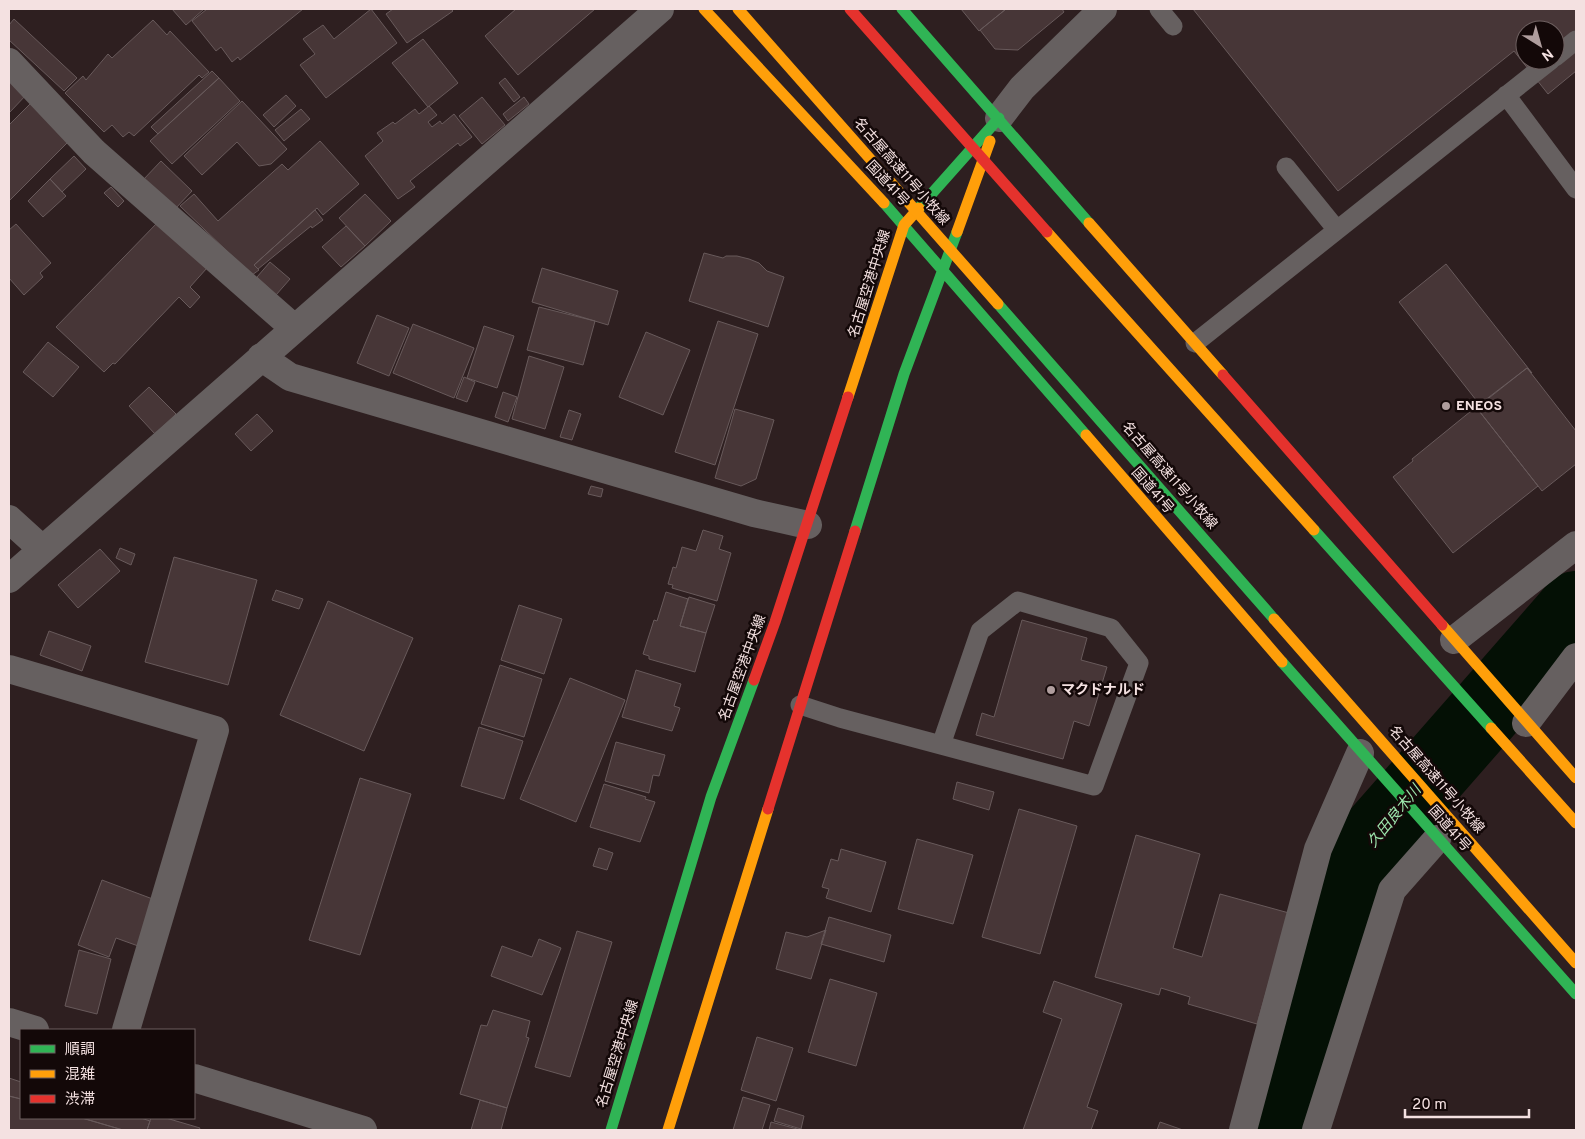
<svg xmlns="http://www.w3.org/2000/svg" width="1585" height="1139" font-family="Overpass,'Noto Sans JP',sans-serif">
	<rect width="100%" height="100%" fill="#2e1f20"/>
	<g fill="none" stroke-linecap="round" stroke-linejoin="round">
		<path stroke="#041005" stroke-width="74" d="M 1283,1130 L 1349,889 L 1371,842 L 1576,608"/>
	</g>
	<path fill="#473637" stroke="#685a5b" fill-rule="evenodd" d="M 172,9 L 204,9 L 186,25 Z
		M 207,9 L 303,9 L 240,60 L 238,57 L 232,62 L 221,47 L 216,51 L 192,21 Z
		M 371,9 L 397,43 L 326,98 L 300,65 L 315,54 L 303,39 L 323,25 L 334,39 Z
		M 393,9 L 451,9 L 453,11 L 407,43 L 386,14 Z
		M 516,9 L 595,9 L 518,75 L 485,36 Z
		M 961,9 L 1006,9 L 979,31 Z
		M 1006,9 L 1062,9 L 1064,12 L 1018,50 L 995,49 L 980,30 Z
		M 1193,9 L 1576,9 L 1576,71 L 1548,94 L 1514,51 L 1338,191 ZM 1525,30 L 1555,30 L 1555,60 L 1525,60 Z
		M 14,19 L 77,78 L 64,91 L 9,40 L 9,25 Z
		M 153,20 L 167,35 L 170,31 L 209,72 L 202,78 L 199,75 L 134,136 L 129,132 L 123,137 L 112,125 L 104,132 L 65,93 L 83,76 L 86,80 L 108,54 L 112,58 Z
		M 423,39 L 458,83 L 428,107 L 392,63 Z
		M 212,71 L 219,78 L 158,134 L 151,127 Z
		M 9,76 L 27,94 L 10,112 L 9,111 Z
		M 219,78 L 240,101 L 172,164 L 150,141 Z
		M 505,78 L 520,97 L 514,102 L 499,83 Z
		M 286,95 L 296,106 L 274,127 L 263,115 Z
		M 482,97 L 505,125 L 482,144 L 459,116 Z
		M 524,97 L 529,104 L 508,121 L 503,114 Z
		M 242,101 L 287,149 L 271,164 L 259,166 L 237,142 L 202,175 L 184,156 Z
		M 32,102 L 70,140 L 9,201 L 9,125 Z
		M 429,106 L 437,115 L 428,122 L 432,127 L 440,121 L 442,124 L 454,114 L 472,137 L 460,146 L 458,143 L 410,181 L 415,187 L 398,199 L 365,156 L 383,141 L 377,133 L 393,122 L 395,124 L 415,109 L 419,114 Z
		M 301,109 L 310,119 L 284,141 L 275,130 Z
		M 320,141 L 359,184 L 323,215 L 317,208 L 254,265 L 259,270 L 252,275 L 180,206 L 194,194 L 218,221 L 282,164 L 288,170 Z
		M 74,156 L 86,169 L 62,192 L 50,179 Z
		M 161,161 L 192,191 L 175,209 L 143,180 Z
		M 50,179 L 66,196 L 43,217 L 28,201 Z
		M 111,187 L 124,201 L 118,207 L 104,193 Z
		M 365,194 L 391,221 L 365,246 L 339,218 Z
		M 315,210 L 323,220 L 312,228 L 311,226 L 258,269 L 254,265 Z
		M 158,222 L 207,268 L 190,287 L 200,297 L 190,308 L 179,297 L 115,364 L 113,363 L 104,372 L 56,327 Z
		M 16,224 L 51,263 L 40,273 L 43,277 L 24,295 L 9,278 L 9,230 Z
		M 346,226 L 365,246 L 341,267 L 322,247 Z
		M 704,253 L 723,258 L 726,256 L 737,256 L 749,259 L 759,263 L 767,271 L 784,277 L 768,327 L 689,301 Z
		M 270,262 L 290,279 L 276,295 L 257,277 Z
		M 1446,264 L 1532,373 L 1527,368 L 1480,405 L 1399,302 Z
		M 542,268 L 618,291 L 608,325 L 532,302 Z
		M 539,307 L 595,321 L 583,365 L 527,350 Z
		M 377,315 L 409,328 L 389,376 L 357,363 Z
		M 718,321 L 758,334 L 715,465 L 675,452 Z
		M 413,324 L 474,348 L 454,398 L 393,373 Z
		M 484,326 L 514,336 L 497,388 L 467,378 Z
		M 646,332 L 690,350 L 663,415 L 619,397 Z
		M 48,342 L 79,367 L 53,397 L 23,372 Z
		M 529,356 L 564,367 L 545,429 L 512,419 Z
		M 1527,368 L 1576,431 L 1576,464 L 1542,491 L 1476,407 Z
		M 464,377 L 475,382 L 467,402 L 456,398 Z
		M 149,387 L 176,414 L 155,434 L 129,406 Z
		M 503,392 L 517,397 L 508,422 L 495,417 Z
		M 1476,407 L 1538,486 L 1453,553 L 1393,477 L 1413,461 L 1412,459 Z
		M 735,409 L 774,420 L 756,479 L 741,486 L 715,478 Z
		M 569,410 L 581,414 L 572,440 L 560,437 Z
		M 257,414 L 273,431 L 251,451 L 235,434 Z
		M 591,486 L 603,489 L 601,497 L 588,494 Z
		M 703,530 L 723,536 L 719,549 L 731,553 L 717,601 L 672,588 L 673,585 L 668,584 L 673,567 L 676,568 L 682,547 L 696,551 Z
		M 120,548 L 135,554 L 131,565 L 116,558 Z
		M 100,549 L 120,571 L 78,608 L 58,585 Z
		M 174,557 L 257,580 L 228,685 L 145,662 Z
		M 276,590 L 303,599 L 299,609 L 272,600 Z
		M 666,592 L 688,599 L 680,626 L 706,633 L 695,672 L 649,659 L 649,656 L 643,654 L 654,620 L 657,621 Z
		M 689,597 L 715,605 L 706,633 L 680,626 Z
		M 328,601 L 413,638 L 364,751 L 280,715 Z
		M 519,605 L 562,619 L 544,674 L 501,660 Z
		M 1022,620 L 1087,638 L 1081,660 L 1107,667 L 1089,726 L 1074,721 L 1063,759 L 976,735 L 982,713 L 994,717 Z
		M 49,631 L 91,646 L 82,671 L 40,655 Z
		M 500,665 L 542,679 L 524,737 L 481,724 Z
		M 636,670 L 681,684 L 674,706 L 680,708 L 672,731 L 622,717 Z
		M 570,678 L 625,700 L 576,822 L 520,799 Z
		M 479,727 L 523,741 L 504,799 L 461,786 Z
		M 616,742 L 665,755 L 659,776 L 653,775 L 649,793 L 605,781 Z
		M 360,778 L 411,794 L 360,955 L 309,940 Z
		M 957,782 L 994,792 L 989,810 L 953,799 Z
		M 604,784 L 646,797 L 645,799 L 655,802 L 640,842 L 590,827 Z
		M 1019,809 L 1077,826 L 1040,954 L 982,937 Z
		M 1136,835 L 1200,854 L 1173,948 L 1202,957 L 1220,894 L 1289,913 L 1257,1024 L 1188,1004 L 1190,997 L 1161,988 L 1159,995 L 1095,977 Z
		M 917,839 L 973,855 L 953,924 L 898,909 Z
		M 599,848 L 613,853 L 607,870 L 593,866 Z
		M 841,849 L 886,862 L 871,912 L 826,898 L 829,889 L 822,887 L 831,859 L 838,861 Z
		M 102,880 L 158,901 L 141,947 L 116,938 L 109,957 L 78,945 Z
		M 829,917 L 891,935 L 884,962 L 821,944 Z
		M 826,930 L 811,979 L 776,969 L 786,932 L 807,937 Z
		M 577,931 L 612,942 L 570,1077 L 535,1067 Z
		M 539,939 L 561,948 L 542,995 L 491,976 L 502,946 L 532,957 Z
		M 79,950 L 111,959 L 97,1014 L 65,1006 Z
		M 830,979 L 877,993 L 856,1066 L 808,1052 Z
		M 1054,981 L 1122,1004 L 1087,1107 L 1098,1111 L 1091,1130 L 1023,1130 L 1062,1019 L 1043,1012 Z
		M 493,1010 L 530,1021 L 526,1037 L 529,1038 L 507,1108 L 460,1094 L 481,1025 L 487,1026 Z
		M 757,1037 L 793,1048 L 776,1101 L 741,1090 Z
		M 9,1078 L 21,1082 L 21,1099 L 9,1096 Z
		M 9,1096 L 21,1099 L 21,1118 L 82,1118 L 123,1130 L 9,1130 Z
		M 743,1097 L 770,1105 L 762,1130 L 733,1130 Z
		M 480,1100 L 507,1108 L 501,1130 L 471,1130 Z
		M 778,1108 L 804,1116 L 801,1129 L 774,1121 Z
		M 82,1118 L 141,1118 L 150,1121 L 147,1130 L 123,1130 Z
		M 151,1118 L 166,1118 L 200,1128 L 199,1130 L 147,1130 Z
		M 771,1122 L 801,1130 L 769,1130 Z
		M 1160,1122 L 1183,1130 L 1157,1130 Z"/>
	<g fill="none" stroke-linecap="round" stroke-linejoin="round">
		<path stroke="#666060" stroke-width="19" d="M 1159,9 L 1173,26
			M 1555,57 L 1576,40
			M 1506,95 L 1576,189
			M 1286,167 L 1337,230
			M 1195,343 L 1551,60
			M 800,705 L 840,718 L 1094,786 L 1139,663 L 1111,628 L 1018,601 L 980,631 L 941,745"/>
		<path stroke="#666060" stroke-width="28" d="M 9,62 L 94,152 L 294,328
			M 999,118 L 1022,88 L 1103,9
			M 261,357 L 290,377 L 754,513 L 808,525
			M 9,519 L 42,549
			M 9,579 L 660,9
			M 1454,640 L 1576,545
			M 9,669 L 215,730 L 126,1030
			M 1526,723 L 1576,657
			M 9,1022 L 35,1030
			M 194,1078 L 363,1130
			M 1243,1130 L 1318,849 L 1360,753
			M 1316,1130 L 1392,890 L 1437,839"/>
		<path stroke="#30b455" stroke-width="11" d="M 902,9 L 1089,223
			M 884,203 L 1086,435
			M 919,208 L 999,118
			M 855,531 L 904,374 L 957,232
			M 1282,662 L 1576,994
			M 611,1130 L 711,797 L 754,680"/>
		<path stroke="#ff9f0a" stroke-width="11" d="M 704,9 L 884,203
			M 1089,223 L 1223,375
			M 957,232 L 990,141
			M 848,397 L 904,225 L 919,208
			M 1086,435 L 1282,662
			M 1442,625 L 1576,778
			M 668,1130 L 768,809"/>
		<path stroke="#e5322d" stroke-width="11" d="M 1223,375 L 1442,625
			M 754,680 L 775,622 L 848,397
			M 768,809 L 855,531"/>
		<path stroke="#30b455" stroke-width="11" d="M 998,304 L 1274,619
			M 1314,530 L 1491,728"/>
		<path stroke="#ff9f0a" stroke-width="11" d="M 738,9 L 998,304
			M 1047,232 L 1314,530
			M 1274,619 L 1576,963
			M 1491,728 L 1576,823"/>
		<path stroke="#e5322d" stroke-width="11" d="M 850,9 L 1047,232"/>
	</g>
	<g fill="#af9d9d" stroke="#130808" stroke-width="2">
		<circle cx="1446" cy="406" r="5"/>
		<circle cx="1051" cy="690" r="5"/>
	</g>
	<g text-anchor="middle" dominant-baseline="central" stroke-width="5" stroke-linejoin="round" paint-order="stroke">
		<g font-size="14" fill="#f4e1e1" stroke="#130808">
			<text transform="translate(901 172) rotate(49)">名古屋高速11号小牧線</text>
			<text transform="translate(887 184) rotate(47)">国道41号</text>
			<text transform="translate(870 284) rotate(-73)">名古屋空港中央線</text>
			<text transform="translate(1169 476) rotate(49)">名古屋高速11号小牧線</text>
			<text transform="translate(1152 491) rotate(49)">国道41号</text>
			<text transform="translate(743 668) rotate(-70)">名古屋空港中央線</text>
			<text transform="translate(1436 780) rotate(49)">名古屋高速11号小牧線</text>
			<text transform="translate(1449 829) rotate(48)">国道41号</text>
			<text transform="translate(618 1054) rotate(-73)">名古屋空港中央線</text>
		</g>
		<g font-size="14" font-weight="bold" fill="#f4e1e1" stroke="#130808" text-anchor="start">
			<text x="1456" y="406">ENEOS</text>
			<text x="1061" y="690">マクドナルド</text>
		</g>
		<g font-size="15" font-style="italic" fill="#9de6ad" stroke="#130808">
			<text transform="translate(1395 817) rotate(-51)">久田良木川</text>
		</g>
	</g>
	<rect width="1585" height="1139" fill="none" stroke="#f4e1e1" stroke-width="20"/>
	<rect x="20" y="1029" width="175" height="90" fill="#130808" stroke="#6d5f5f"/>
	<rect x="30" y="1045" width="25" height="8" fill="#30b455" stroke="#6d5f5f"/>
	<text x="65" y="1054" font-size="15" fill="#f4e1e1">順調</text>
	<rect x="30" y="1070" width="25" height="8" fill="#ff9f0a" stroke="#6d5f5f"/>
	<text x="65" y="1079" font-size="15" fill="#f4e1e1">混雑</text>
	<rect x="30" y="1095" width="25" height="8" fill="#e5322d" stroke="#6d5f5f"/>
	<text x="65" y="1104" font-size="15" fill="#f4e1e1">渋滞</text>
	<g transform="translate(1540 45) rotate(143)"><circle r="24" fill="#130808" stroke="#6d5f5f"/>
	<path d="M0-4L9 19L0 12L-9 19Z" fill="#af9d9d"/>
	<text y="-8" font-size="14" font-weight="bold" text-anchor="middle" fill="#f4e1e1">N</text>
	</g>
	<path d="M1405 1109v8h124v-8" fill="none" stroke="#f4e1e1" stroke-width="2.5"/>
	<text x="1412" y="1109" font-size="15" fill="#f4e1e1" stroke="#130808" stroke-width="4" paint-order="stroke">20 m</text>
</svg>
